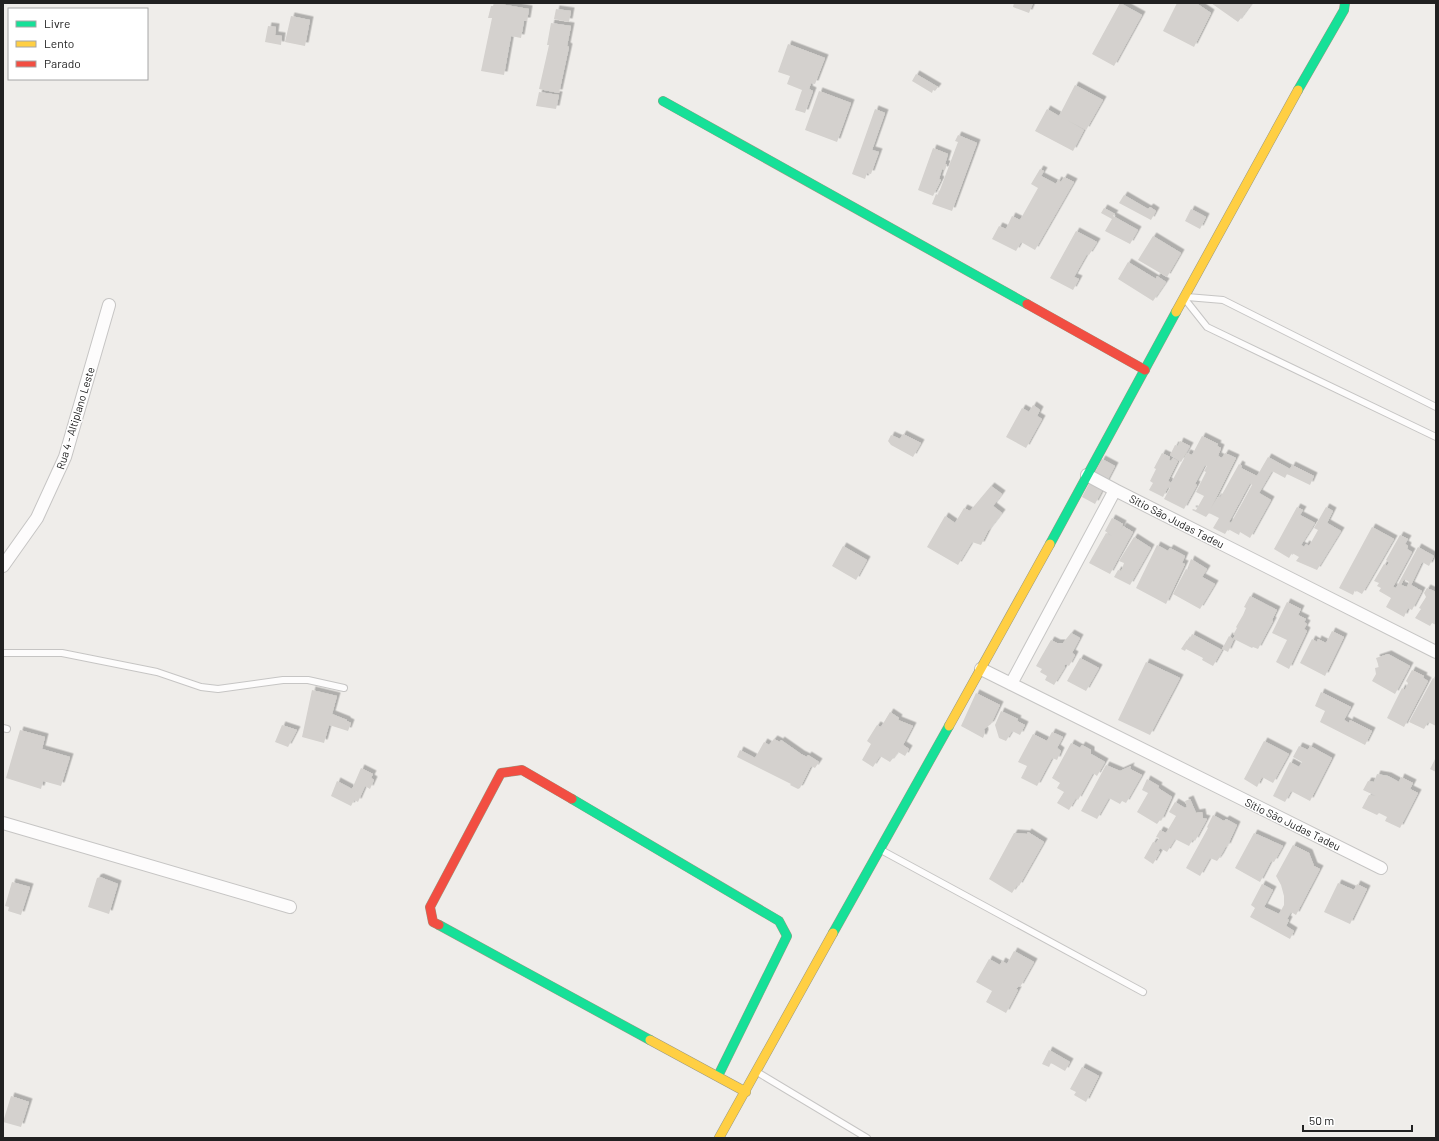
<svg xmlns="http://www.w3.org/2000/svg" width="1439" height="1141" font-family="Barlow,sans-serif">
	<defs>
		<filter id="shadow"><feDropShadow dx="3.5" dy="-3.5" stdDeviation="0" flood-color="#0004"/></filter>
	</defs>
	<rect width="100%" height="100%" fill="#efedea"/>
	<path fill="#d4d1ce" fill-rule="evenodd" filter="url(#shadow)" d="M 495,3 L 529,9 L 527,21 L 524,21 L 521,38 L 511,36 L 504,75 L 481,71 L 492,18 L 488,18 L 491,6 L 494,6 Z
		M 1014,3 L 1033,3 L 1029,13 L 1013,7 Z
		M 1120,3 L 1142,15 L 1114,66 L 1092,54 Z
		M 1177,3 L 1196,3 L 1211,13 L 1194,47 L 1163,31 Z
		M 1211,3 L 1252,3 L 1238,22 Z
		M 556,9 L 571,11 L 569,22 L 554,19 Z
		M 291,16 L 310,20 L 305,46 L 285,42 Z
		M 551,23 L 571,26 L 567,46 L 569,47 L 559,93 L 539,89 L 549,45 L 547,45 Z
		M 268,26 L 276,27 L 275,35 L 282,36 L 281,45 L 265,42 Z
		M 788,44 L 825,58 L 815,84 L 811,83 L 809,89 L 813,91 L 805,113 L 795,110 L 802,90 L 787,84 L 790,76 L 778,72 Z
		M 916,74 L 938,87 L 935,91 L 933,90 L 932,93 L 912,81 Z
		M 1075,85 L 1103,100 L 1086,130 L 1067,120 L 1084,130 L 1073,151 L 1035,131 L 1047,109 L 1059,116 Z
		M 819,91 L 851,103 L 837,142 L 805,130 Z
		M 539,92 L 559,95 L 556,109 L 536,106 Z
		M 875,109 L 885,113 L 872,150 L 879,152 L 871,174 L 867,173 L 865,179 L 852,174 Z
		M 958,135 L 977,143 L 952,211 L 932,204 L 936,194 L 938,195 L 958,142 L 955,141 Z
		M 933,148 L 948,154 L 945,164 L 947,164 L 945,170 L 942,169 L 939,179 L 941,180 L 933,196 L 918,190 Z
		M 1040,169 L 1044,171 L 1041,176 L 1056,184 L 1058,180 L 1061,182 L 1064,177 L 1074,182 L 1035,250 L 1021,242 L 1016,251 L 992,239 L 999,226 L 1006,229 L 1012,216 L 1020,220 L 1038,188 L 1031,184 Z
		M 1124,195 L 1148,209 L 1150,207 L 1156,211 L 1151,220 L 1119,203 Z
		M 1104,208 L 1115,214 L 1113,216 L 1138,230 L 1130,244 L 1105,231 L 1112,219 L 1101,213 Z
		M 1191,209 L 1206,217 L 1200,229 L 1185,221 Z
		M 1076,231 L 1097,242 L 1089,255 L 1087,254 L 1074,277 L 1079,279 L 1073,290 L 1050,278 Z
		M 1153,236 L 1181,253 L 1167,277 L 1138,260 Z
		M 1128,262 L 1156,279 L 1157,276 L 1166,282 L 1153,301 L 1118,279 Z
		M 1033,405 L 1040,410 L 1037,416 L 1042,419 L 1026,448 L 1006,437 L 1022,408 L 1029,412 Z
		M 903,434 L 921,443 L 913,457 L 891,445 L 888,441 L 891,435 L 900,439 Z
		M 1202,436 L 1218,444 L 1217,446 L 1221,448 L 1218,456 L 1222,458 L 1225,453 L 1236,458 L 1211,508 L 1218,497 L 1220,498 L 1239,464 L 1242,466 L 1241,468 L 1257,476 L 1268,457 L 1290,469 L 1292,465 L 1314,476 L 1310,485 L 1287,474 L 1285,478 L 1272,471 L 1259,493 L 1271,500 L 1250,538 L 1240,532 L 1239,535 L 1228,529 L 1225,534 L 1213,528 L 1219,518 L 1209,513 L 1206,517 L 1192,510 L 1193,509 L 1196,510 L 1204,496 L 1196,492 L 1206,472 L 1204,471 L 1207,466 L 1205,465 L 1195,484 L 1197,485 L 1184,509 L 1164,499 L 1170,488 L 1168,487 L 1163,497 L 1149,490 L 1153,483 L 1150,481 L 1156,469 L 1154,468 L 1162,453 L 1170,457 L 1169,460 L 1171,461 L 1173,458 L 1178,461 L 1168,481 L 1171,483 L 1187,453 L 1192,455 ZM 1250,483 L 1252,485 L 1231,523 L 1229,522 Z
		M 1180,441 L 1190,446 L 1181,462 L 1170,455 L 1175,445 L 1178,446 Z
		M 1102,459 L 1115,466 L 1095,504 L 1082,497 Z
		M 991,486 L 1002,494 L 993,506 L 1002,513 L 988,531 L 981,545 L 972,542 L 958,565 L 927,547 L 945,516 L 955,523 L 964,508 L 970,511 Z
		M 1297,507 L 1303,510 L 1300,515 L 1315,523 L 1301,545 L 1304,547 L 1306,544 L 1309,546 L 1318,530 L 1314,528 L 1326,507 L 1333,511 L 1327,523 L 1341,531 L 1317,570 L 1296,561 L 1299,557 L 1292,553 L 1289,558 L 1274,549 Z
		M 1112,518 L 1123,524 L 1120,531 L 1123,526 L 1133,532 L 1110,574 L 1089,563 L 1106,533 L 1112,536 L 1105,531 Z
		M 1372,527 L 1394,539 L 1362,594 L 1355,590 L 1353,595 L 1339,588 Z
		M 1400,535 L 1408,539 L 1405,544 L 1408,546 L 1407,549 L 1412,552 L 1393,587 L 1396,588 L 1418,547 L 1434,556 L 1429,566 L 1422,562 L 1411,585 L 1422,591 L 1412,610 L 1408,608 L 1404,617 L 1386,607 L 1391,598 L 1379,591 L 1381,588 L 1377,586 L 1379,583 L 1374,581 L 1384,564 L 1387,566 L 1389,562 L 1386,560 ZM 1404,579 L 1409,582 L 1407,587 L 1401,585 Z
		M 1134,537 L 1151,548 L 1130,585 L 1114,577 L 1118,570 L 1121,571 L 1122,569 L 1124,563 L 1119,561 Z
		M 1157,545 L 1168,551 L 1170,548 L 1185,556 L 1182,563 L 1185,564 L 1166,604 L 1136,588 Z
		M 843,546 L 867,560 L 856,580 L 832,566 Z
		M 1191,559 L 1207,569 L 1202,577 L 1215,584 L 1200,609 L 1173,594 L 1186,569 L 1188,570 L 1190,567 L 1188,567 Z
		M 1427,588 L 1436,592 L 1436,625 L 1432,623 L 1430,626 L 1415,618 L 1421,609 L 1419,608 L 1426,597 L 1424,593 Z
		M 1250,596 L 1277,610 L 1272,620 L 1273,621 L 1258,649 L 1253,647 L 1252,648 L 1234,639 L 1228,652 L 1222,649 L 1229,636 L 1233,639 L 1235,635 L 1233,635 L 1237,628 L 1236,627 L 1243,615 L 1246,608 L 1244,607 Z
		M 1287,602 L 1301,609 L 1298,615 L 1306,619 L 1304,622 L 1307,624 L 1304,629 L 1307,631 L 1289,669 L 1276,662 L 1287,640 L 1272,633 Z
		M 1332,631 L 1344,637 L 1325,676 L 1300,663 L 1312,639 L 1317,642 L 1318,639 L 1326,643 Z
		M 1071,633 L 1080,638 L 1072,653 L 1075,655 L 1069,666 L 1066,664 L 1064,666 L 1065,667 L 1054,685 L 1045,680 L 1047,676 L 1040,672 L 1042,669 L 1036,666 L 1051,640 L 1057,643 L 1063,643 Z
		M 1192,634 L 1222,650 L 1213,666 L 1202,660 L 1203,658 L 1186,649 L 1185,651 L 1181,649 L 1187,640 L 1189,641 Z
		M 1388,654 L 1410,666 L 1395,694 L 1372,681 L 1376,674 L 1375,668 L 1379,667 L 1376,658 Z
		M 1080,658 L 1099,668 L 1086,691 L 1067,681 Z
		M 1146,662 L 1180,678 L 1150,735 L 1118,720 Z
		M 1412,670 L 1424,676 L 1423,678 L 1428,681 L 1404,727 L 1387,718 L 1402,688 L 1405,690 L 1408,683 L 1406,681 Z
		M 1433,678 L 1436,680 L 1436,726 L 1428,722 L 1424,729 L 1409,722 Z
		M 312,690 L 337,696 L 332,714 L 347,720 L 347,721 L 351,723 L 348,731 L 329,725 L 324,743 L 302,737 Z
		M 1321,692 L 1351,707 L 1344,720 L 1349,723 L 1350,720 L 1372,731 L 1365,745 L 1320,722 L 1325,711 L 1315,706 Z
		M 976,693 L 1000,705 L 991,724 L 984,729 L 985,733 L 983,738 L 961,726 Z
		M 1001,711 L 1018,719 L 1017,721 L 1025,725 L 1020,735 L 1012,731 L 1006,741 L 999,738 L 995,725 Z
		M 890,712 L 899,718 L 898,720 L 913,726 L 903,745 L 909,749 L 905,756 L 898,752 L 890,762 L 880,756 L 873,767 L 862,760 L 871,744 L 867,741 L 877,725 L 881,727 Z
		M 282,725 L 297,730 L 288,747 L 275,742 Z
		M 20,730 L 45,737 L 42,749 L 70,757 L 61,786 L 43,781 L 41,789 L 6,778 Z
		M 1052,732 L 1063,737 L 1057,748 L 1061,751 L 1057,760 L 1052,758 L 1037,786 L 1021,778 L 1027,766 L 1018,762 L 1033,734 L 1047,741 Z
		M 774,739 L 780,742 L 781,740 L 801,754 L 807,757 L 808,755 L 819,762 L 815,768 L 811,766 L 800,788 L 798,789 L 790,785 L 791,784 L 737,757 L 740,750 L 755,758 L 764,742 L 769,745 Z
		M 1264,741 L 1289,754 L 1273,783 L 1262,777 L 1257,787 L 1244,779 Z
		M 1071,743 L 1080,748 L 1082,745 L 1091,750 L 1091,754 L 1105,762 L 1097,776 L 1093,773 L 1078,800 L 1076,798 L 1069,810 L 1057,803 L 1064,792 L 1057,788 L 1060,783 L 1052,778 Z
		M 1299,746 L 1308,750 L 1310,746 L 1332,758 L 1310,801 L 1291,791 L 1285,802 L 1273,796 L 1290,762 L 1299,767 L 1302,762 L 1293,757 Z
		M 1436,757 L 1436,772 L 1430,769 Z
		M 1106,765 L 1120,771 L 1131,766 L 1130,769 L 1142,775 L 1126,803 L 1122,801 L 1120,804 L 1109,798 L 1097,819 L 1081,811 Z
		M 361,768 L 373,774 L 371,778 L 374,780 L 370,789 L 365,786 L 358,802 L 354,800 L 351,806 L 331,796 L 337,781 L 352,789 Z
		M 1377,774 L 1388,776 L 1399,782 L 1401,777 L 1413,783 L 1410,789 L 1418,793 L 1400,828 L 1385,821 L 1387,817 L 1379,813 L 1377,815 L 1362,808 L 1369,795 L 1376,796 L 1363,790 L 1368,781 L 1374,782 Z
		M 1147,779 L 1159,786 L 1158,788 L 1172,797 L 1161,821 L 1160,820 L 1157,824 L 1137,812 L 1148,793 L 1142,790 Z
		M 1190,799 L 1196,813 L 1202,812 L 1203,818 L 1207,819 L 1195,841 L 1193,839 L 1189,846 L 1175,839 L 1167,852 L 1160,848 L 1158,851 L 1160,852 L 1153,864 L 1144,858 L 1153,842 L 1156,843 L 1159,838 L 1156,837 L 1160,830 L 1166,833 L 1176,816 L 1169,812 L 1175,802 L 1185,808 L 1187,807 L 1185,801 Z
		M 1213,815 L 1224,821 L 1226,819 L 1237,825 L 1227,847 L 1226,846 L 1220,857 L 1217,861 L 1210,858 L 1200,876 L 1186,868 L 1208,828 L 1207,827 Z
		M 1028,832 L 1044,842 L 1019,886 L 1017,885 L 1012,893 L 989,879 L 1014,833 L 1027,834 Z
		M 1254,833 L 1283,846 L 1274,862 L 1271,861 L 1260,882 L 1235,868 Z
		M 1293,845 L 1309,853 L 1314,866 L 1320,869 L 1296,915 L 1291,912 L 1287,919 L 1289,920 L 1286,926 L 1294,931 L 1290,939 L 1250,917 L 1255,908 L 1251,905 L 1262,884 L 1273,890 L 1264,907 L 1279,914 L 1284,905 L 1284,896 L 1281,885 L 1276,876 Z
		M 100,877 L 118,884 L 109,914 L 88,907 L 97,878 Z
		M 12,882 L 30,887 L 21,915 L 8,911 L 9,907 L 5,906 Z
		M 1338,883 L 1354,890 L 1357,884 L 1367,889 L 1350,924 L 1324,912 Z
		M 1014,951 L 1034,962 L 1020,987 L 1019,986 L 1016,989 L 1018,990 L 1006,1013 L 986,1002 L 992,991 L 976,982 L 989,959 L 1000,965 L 1002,961 L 1007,964 Z
		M 1049,1050 L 1070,1062 L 1065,1071 L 1051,1063 L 1049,1067 L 1042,1064 Z
		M 1082,1067 L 1099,1076 L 1086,1102 L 1074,1095 L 1076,1092 L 1070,1089 Z
		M 11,1096 L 29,1102 L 21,1127 L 3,1122 Z"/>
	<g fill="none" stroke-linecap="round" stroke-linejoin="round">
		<defs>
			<path id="lane" d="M 1187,297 L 1223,300 L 1436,407
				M 1184,298 L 1207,327 L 1436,437
				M 3,653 L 62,653 L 157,672 L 201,687 L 218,689 L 283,680 L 308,680 L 344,688
				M 3,728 L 7,729
				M 881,850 L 1143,992
				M 757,1072 L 867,1138"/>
			<path id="street" d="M 1087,475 L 1115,490
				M 3,566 L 37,518 L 65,457 L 109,305
				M 981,669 L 1381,868
				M 1011,684 L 1115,490 L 1436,652
				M 3,823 L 290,907"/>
			<path id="fast" d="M 1298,90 L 1344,10 L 1345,3
				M 663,101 L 1027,304
				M 1050,544 L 1176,312
				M 572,799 L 779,921 L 787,936 L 718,1076
				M 439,925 L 650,1040
				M 833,933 L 949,726"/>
			<path id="slow" d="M 1176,312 L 1298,90
				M 949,726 L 1050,544
				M 650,1040 L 746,1092
				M 719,1138 L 833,933"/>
			<path id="jam" d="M 1027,304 L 1145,370
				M 439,925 L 433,922 L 430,907 L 501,773 L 522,770 L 572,799"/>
		</defs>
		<use href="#lane" stroke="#c6c5c4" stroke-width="8"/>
		<use href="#street" stroke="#c6c5c4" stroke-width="14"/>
		<use href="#fast" stroke="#999882" stroke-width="10"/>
		<use href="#slow" stroke="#999882" stroke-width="10"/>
		<use href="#jam" stroke="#999882" stroke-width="10"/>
		<use href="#lane" stroke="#fdfcfc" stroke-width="6"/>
		<use href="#street" stroke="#fdfcfc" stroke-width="12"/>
		<use href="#fast" stroke="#16e098" stroke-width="9"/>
		<use href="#slow" stroke="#ffcf43" stroke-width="9"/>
		<use href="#jam" stroke="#f24e42" stroke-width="9"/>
	</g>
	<g text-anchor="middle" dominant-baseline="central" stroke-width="3" stroke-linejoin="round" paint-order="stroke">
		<g font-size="11" fill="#212121" stroke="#fff">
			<text transform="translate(75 418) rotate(-73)">Rua 4 - Altiplano Leste</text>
			<text transform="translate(1177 521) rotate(27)">Sítio São Judas Tadeu</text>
			<text transform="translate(1293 824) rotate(26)">Sítio São Judas Tadeu</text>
		</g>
	</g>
	<rect width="1439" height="1141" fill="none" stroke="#212121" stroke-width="8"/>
	<rect x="8" y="8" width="140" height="72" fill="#ffffff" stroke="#a6a6a6"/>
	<rect x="16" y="21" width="20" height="6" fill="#16e098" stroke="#a6a6a6"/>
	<text x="44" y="28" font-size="12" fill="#212121">Livre</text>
	<rect x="16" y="41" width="20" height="6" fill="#ffcf43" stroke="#a6a6a6"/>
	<text x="44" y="48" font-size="12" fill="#212121">Lento</text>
	<rect x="16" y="61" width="20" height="6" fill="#f24e42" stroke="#a6a6a6"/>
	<text x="44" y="68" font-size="12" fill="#212121">Parado</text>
	<path d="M1303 1125v6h109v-6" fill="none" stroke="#212121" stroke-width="2"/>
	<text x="1309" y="1125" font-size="12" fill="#212121" stroke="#ffffff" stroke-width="3" paint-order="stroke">50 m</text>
</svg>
